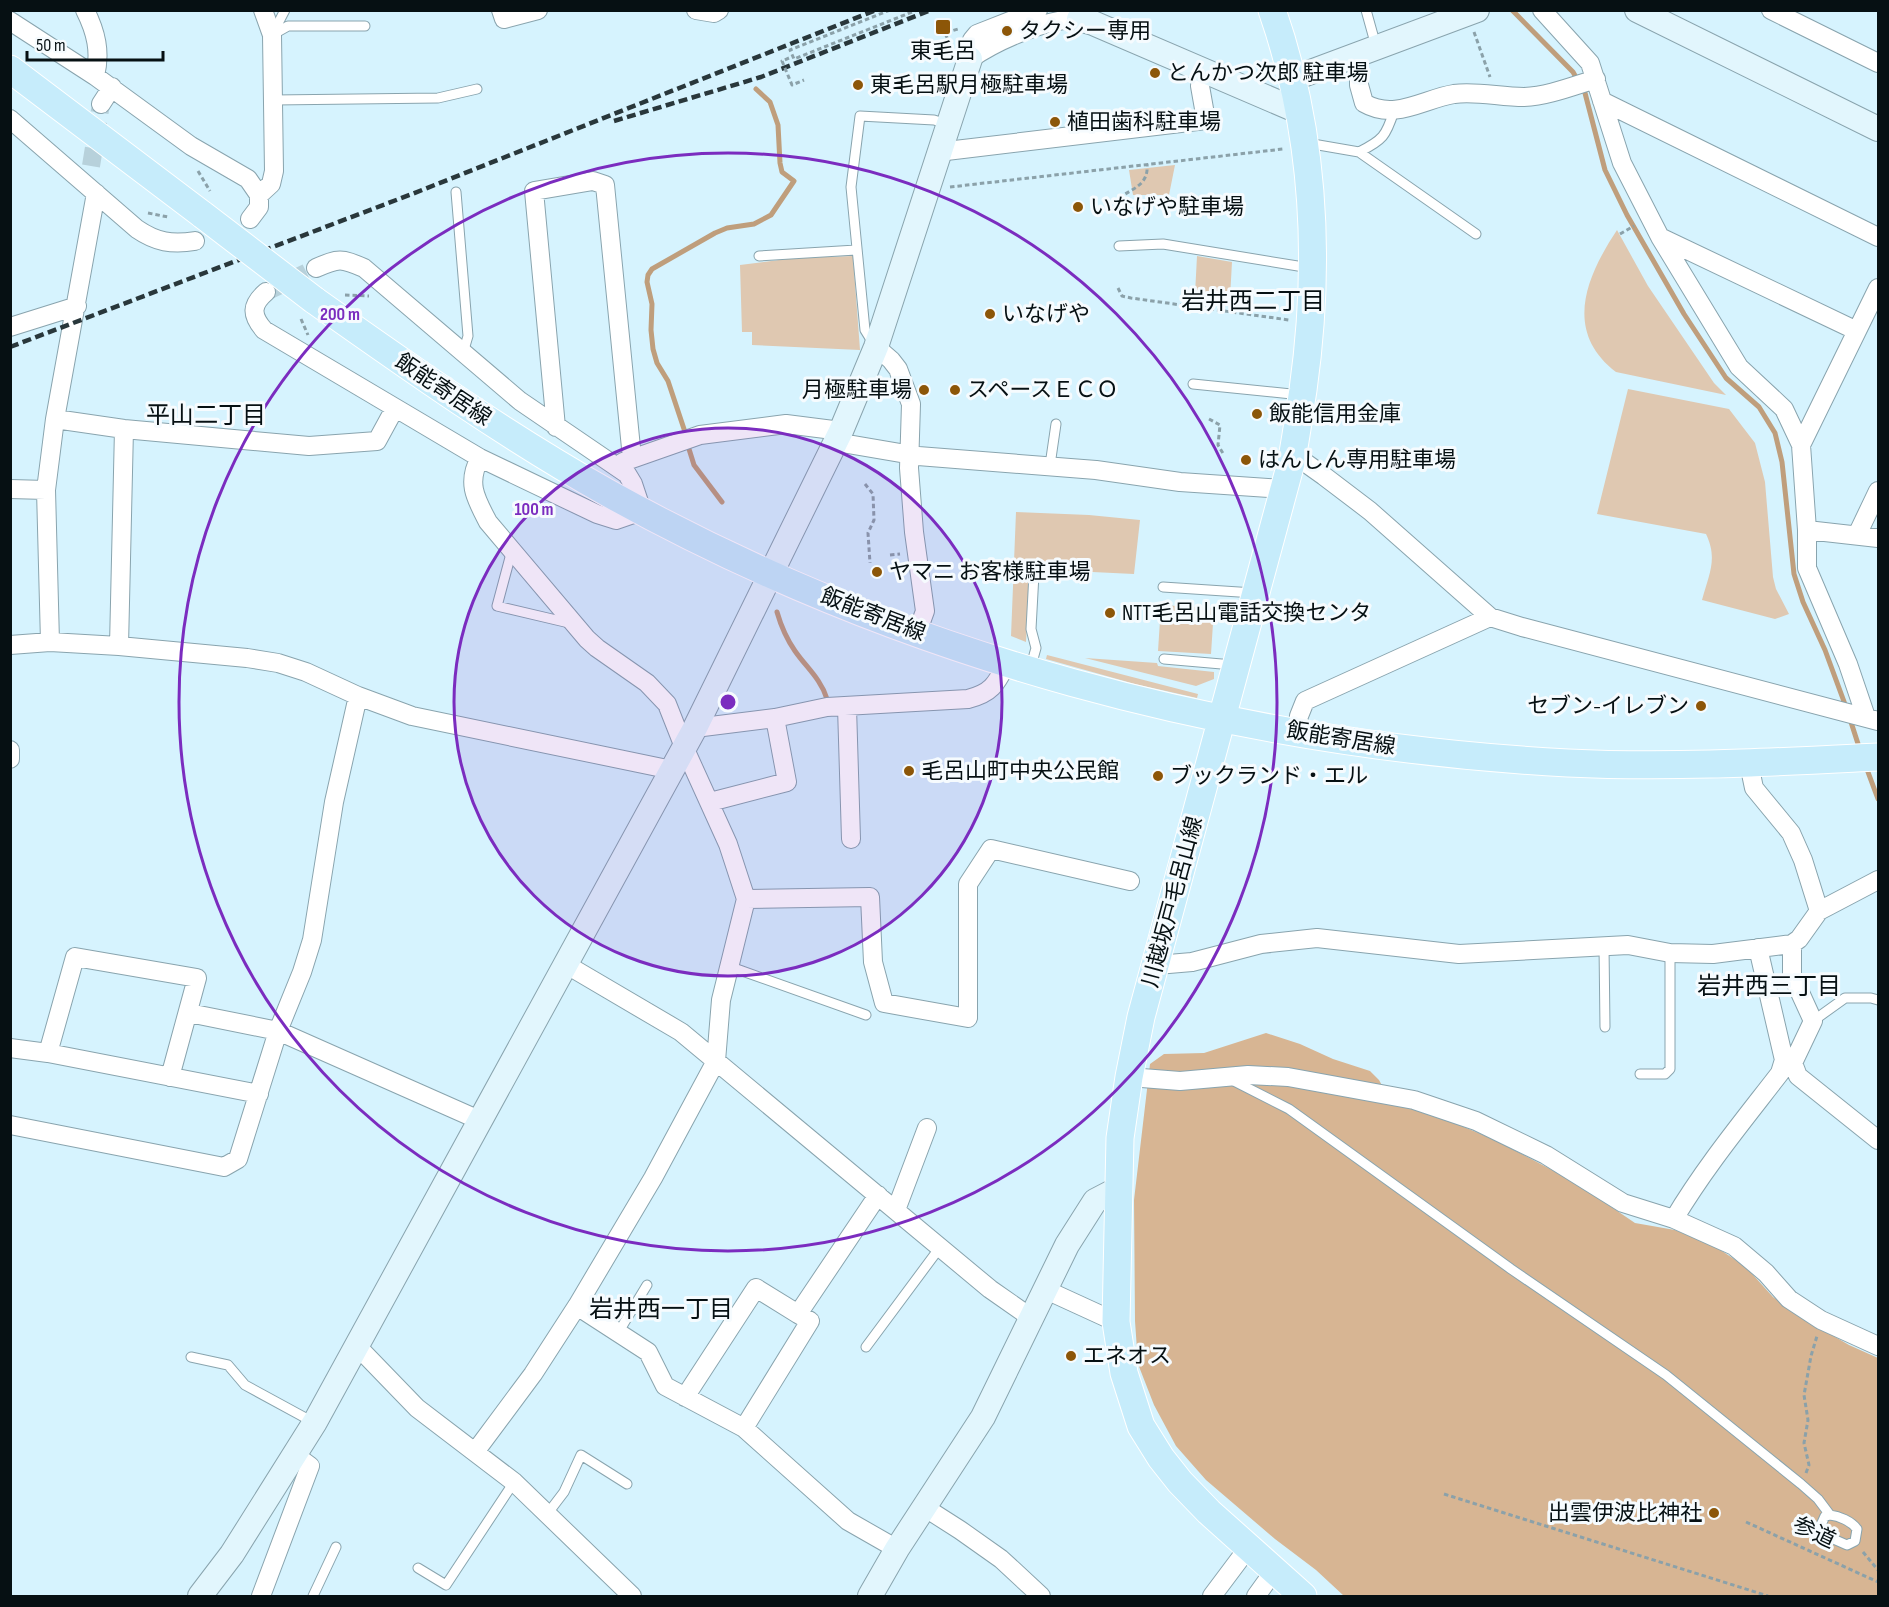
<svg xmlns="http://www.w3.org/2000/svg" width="1889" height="1607" font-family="'Sofia Sans Condensed','Noto Sans JP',sans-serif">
	<rect width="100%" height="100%" fill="#d6f3fe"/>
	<path fill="#dfc8b1" d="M 1175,165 L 1169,195 L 1133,195 L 1129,170 Z
		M 1617,230 L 1648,286 L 1714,383 L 1726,395 L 1616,372 C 1563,331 1586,277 1617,230 Z
		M 853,256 L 860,350 L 752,345 L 752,332 L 742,332 L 740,265 L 794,258 Z
		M 1197,256 L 1232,262 L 1230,298 L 1195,294 Z
		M 1628,389 L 1729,409 L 1755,443 L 1765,482 L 1773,577 L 1776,589 L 1789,614 L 1775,619 L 1702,600 C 1709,574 1718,559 1706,534 L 1597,514 Z
		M 1016,512 L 1089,515 L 1140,520 L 1134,574 L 1030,569 L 1026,642 L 1011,636 Z
		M 1161,605 L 1214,608 L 1211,654 L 1158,651 Z
		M 1047,655 L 1198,694 L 1197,698 L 1135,684 L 1046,659 Z
		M 1085,658 L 1157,663 L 1158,666 L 1214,672 L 1214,679 L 1196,686 Z"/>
	<path fill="#d7b593" d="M 1266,1033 L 1300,1044 L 1333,1059 L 1370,1071 L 1379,1080 L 1391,1102 L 1445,1119 L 1495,1140 L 1573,1181 L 1635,1223 L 1675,1230 L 1716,1247 L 1746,1267 L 1773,1297 L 1801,1317 L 1849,1345 L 1878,1358 L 1878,1596 L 1344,1596 L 1316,1570 L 1275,1539 L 1206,1480 L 1176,1446 L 1154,1405 L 1138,1364 L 1135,1321 L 1134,1200 L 1150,1064 L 1164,1054 L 1204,1053 Z"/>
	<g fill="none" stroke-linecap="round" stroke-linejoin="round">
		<path stroke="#bf9e7c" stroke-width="5" d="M 1512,10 L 1573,72 L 1585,93 L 1605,170 L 1627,215 L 1684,314 L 1726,378 L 1759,407 L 1775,433 L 1782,462 L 1794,574 L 1803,602 L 1825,650 L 1846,707
			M 685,432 L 668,381 L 657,363 L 653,349 L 651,330 L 652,304 L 647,282 L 648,275 L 652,269 L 715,233 L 727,228 L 754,224 L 771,215 L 794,181 L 782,172 L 780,163 L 778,125 L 770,102 L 756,89
			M 689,449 L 694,465 L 722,502
			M 777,612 C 781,626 786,638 795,651 C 806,667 821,679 827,699
			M 1850,719 L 1860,750
			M 1865,764 L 1878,799"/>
		<path stroke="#b7d1db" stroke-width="18" stroke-dasharray="18 9" stroke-linecap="butt" d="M 91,166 L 101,104
			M 266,292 L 316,268"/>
		<defs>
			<path id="lane" d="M 1366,10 L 1376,46
				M 273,33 L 285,10
				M 272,35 L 288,26 L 365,26
				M 274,100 L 438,98 L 477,89
				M 1307,143 L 1359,152 L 1476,234
				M 1359,152 C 1383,140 1386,136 1394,111
				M 456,192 L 468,336 L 463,353
				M 1119,246 L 1163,244 L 1310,268
				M 759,256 L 856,250
				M 873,343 L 865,330 L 851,187 L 860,116 L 934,120 L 947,124
				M 1193,384 L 1301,395
				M 1050,465 L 1056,424
				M 512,550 L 497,606 L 569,623
				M 1163,587 L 1254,593
				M 1164,659 L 1233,665
				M 1031,666 L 1036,648 L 1031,629 L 1034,574
				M 1604,946 L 1605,1027
				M 731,967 L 866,1015
				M 1813,1021 L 1845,998 L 1871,998 L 1878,1000
				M 1640,1074 L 1665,1074 L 1670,1069 L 1670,953
				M 1230,1079 L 1289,1109 L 1511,1269 L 1666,1375 L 1801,1484 L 1818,1499 L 1830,1515
				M 618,1333 L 647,1285
				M 866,1347 L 941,1246
				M 191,1357 L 228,1365 L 245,1385 L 313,1422
				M 548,1513 L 564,1492 L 581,1455 L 627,1484
				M 1830,1515 C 1839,1516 1851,1521 1857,1529 L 1855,1541 L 1847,1545 L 1822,1534 L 1821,1525 L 1825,1516 Z
				M 418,1568 L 446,1585 L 514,1482
				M 313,1596 L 336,1547"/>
			<path id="street" d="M 85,10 C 96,32 101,52 95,76
				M 501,10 L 504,19 L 538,10
				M 696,10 L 714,13 L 719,10
				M 1542,10 L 1590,63 L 1622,163 L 1660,237 L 1739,367 L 1784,409 L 1801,445 L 1807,530 L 1878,538
				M 1771,10 L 1878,63
				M 10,21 L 95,76 L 191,146 L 248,179 L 259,195 L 259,207 L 250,219
				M 1359,54 L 1359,85 L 1364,103 C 1395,121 1423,99 1454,94 C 1477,91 1500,97 1524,97 C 1548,96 1573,86 1596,79
				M 970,59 C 996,41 1047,18 1079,19
				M 970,59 L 972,40 L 977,34 L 1038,10
				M 1602,101 L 1878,237
				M 101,104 L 112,87
				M 10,119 L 137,229 C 156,242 172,245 195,241
				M 938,152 L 1206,120 L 1200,86 L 1202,70
				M 259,195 L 271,184 L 274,171 L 272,35 L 263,10
				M 1660,237 L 1857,331
				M 266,292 C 251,305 251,315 264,330 L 480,458 L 597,514 L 616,520 L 642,511 L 633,484 L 627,474 L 520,401 L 364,268 C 341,258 339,258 316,268
				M 10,327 L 77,306
				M 876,347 L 891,360 L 898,369 L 911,404 L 909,468 L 914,532 L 925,611 L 917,633
				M 55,419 L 124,429 L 309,446 L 377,441 L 395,408
				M 556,427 L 534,191 L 593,181 L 605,185 L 632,458
				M 836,442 L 918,456 L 1096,470 L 1180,482 L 1284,489
				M 1801,445 L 1878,288
				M 1293,454 L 1324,476 L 1370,511 L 1490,617 L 1522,627 L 1878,721
				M 623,462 L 700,435 L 786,424 L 841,431
				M 10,489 L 46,490
				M 1807,530 L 1807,568 L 1848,664 L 1866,717
				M 1857,535 L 1878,491
				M 50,642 L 46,490 L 55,419 L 96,193
				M 10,645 L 50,642 L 119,646 L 247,658 L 278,663 L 306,672 L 358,696 L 412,716 L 672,770
				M 119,646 L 124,429
				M 847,707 L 851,839
				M 695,728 L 775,718 L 827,707 L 968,699 C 992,693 996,684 1007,663
				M 1297,733 L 1299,716 L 1305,701 L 1490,617
				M 10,750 L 10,759
				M 1749,764 L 1754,788 L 1791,833 L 1803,860 L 1819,911
				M 710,802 L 787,782 L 775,718
				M 746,899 L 870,897 L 873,962 L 884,1003 L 968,1018 L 968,884 L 991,849 L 1130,881
				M 1792,944 L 1792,975 L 1813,1021 L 1793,1063 L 1798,1076 L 1878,1140
				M 567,965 L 681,1032 L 990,1289 L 1030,1317
				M 1157,965 L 1192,962 L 1261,944 L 1317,938 L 1459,954 L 1628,945 L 1670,953 L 1713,954 L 1792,944 L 1799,939 L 1819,911 L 1878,880
				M 189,1013 L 278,1031 L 479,1120
				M 10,1048 L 48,1053 L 259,1094
				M 48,1053 L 75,957 L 197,978 L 170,1077
				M 1129,1077 L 1180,1081 L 1248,1075 L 1288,1077 L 1414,1100 L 1476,1121 L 1546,1155 L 1623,1203 L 1674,1219 L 1734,1246 L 1766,1273 L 1789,1299 L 1821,1320 L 1878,1346
				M 10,1125 L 224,1167 L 238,1159 L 278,1031 L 302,972 L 312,940 L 334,802 L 358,696
				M 896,1210 L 927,1128
				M 1674,1219 C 1705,1167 1743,1121 1780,1073 L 1784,1060 L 1758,948
				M 1044,1289 L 1116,1322
				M 577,1306 L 648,1352 L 665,1386 L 744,1428 L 848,1521 L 897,1549
				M 357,1346 L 417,1408 L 514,1482 L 632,1596
				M 685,1397 L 756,1288 L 798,1314
				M 744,1428 L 810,1321 L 798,1314 L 878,1195
				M 475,1452 L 533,1374 L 577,1306 L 653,1178 L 716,1061 L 721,1000 L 746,899 L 728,844 L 684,747 L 667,704 L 647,683 L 597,648 L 587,639 L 488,522 C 476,499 466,483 480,458
				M 924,1507 L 960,1530 L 1001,1559 L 1041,1596
				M 261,1596 L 310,1466 L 295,1455
				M 1212,1596 L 1248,1548
				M 1256,1596 L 1274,1571"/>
			<path id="secondary" d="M 1637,10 L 1878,129
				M 1079,19 L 1093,23 L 1298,111
				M 1292,79 L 1477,10
				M 200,1596 L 232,1554 L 315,1422 L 695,728 L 841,431 L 876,347 L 970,59
				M 870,1596 L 897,1549 L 983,1417 L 1067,1245 L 1095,1201 L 1120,1188"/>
			<path id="primary" d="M 1272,10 C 1315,133 1321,262 1303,390 C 1299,414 1296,439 1291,463 L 1141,1017 L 1129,1077 L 1120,1138 L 1116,1322 L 1124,1373 L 1141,1426 L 1161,1458 L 1180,1482 L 1209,1512 L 1303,1596
				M 10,69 L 203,215
				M 314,300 C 410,368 505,435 608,493 C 902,657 1234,745 1568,763 C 1672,768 1775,762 1878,757"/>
		</defs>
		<use href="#lane" stroke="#89a4ae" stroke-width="11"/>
		<use href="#street" stroke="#89a4ae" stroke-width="20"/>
		<use href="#secondary" stroke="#89a4ae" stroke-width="26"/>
		<use href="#primary" stroke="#fff" stroke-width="29"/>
		<path stroke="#8ba1a9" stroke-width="3" stroke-dasharray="4.5 3" stroke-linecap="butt" d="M 890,10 L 790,50 L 794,59 L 917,10
			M 1474,32 L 1490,77
			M 946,61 L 948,40 L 945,33 L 958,29
			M 198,171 L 210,191
			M 950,187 L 1283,149
			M 1119,198 C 1133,188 1149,185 1147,164
			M 148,213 L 168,217
			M 1620,234 L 1634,226
			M 1118,288 L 1122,296 L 1131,298 L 1289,320
			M 345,295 L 369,296
			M 301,319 L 308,335
			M 1209,419 L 1220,425 L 1218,445 L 1224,455
			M 865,484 L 873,494 L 874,520 L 868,533 L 870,563
			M 890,555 L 900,554
			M 1806,1473 L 1809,1465 L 1804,1443 L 1808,1420 L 1804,1395 L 1811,1356 L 1817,1336
			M 1444,1494 L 1768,1596
			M 1746,1522 L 1878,1582
			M 1863,1552 L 1878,1570"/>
		<use href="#lane" stroke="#fff" stroke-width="9"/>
		<use href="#street" stroke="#fff" stroke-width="18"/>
		<use href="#secondary" stroke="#e2f6fd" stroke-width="24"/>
		<use href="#primary" stroke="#c6ecfb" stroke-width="27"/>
		<path stroke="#29373b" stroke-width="4.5" stroke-dasharray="9 4.5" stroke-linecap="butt" d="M 614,121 L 761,77 L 931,10
			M 10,347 L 412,194 L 876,10"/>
		<defs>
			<path id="primary-bridge" d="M 203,215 L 314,300"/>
		</defs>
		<use href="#primary-bridge" stroke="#fff" stroke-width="29" stroke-linecap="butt"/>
		<path stroke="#8ba1a9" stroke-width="3" stroke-dasharray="4.5 3" stroke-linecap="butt" d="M 789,58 L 782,61 L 792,85 L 804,80"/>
		<use href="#primary-bridge" stroke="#c6ecfb" stroke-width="27"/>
	</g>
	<circle cx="728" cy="702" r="274" fill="#7b2cbf" fill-opacity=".12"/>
	<g fill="none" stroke="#7b2cbf" stroke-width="3">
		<circle cx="728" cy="702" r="274"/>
		<circle cx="728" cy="702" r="549"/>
	</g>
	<g fill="#8c5608" stroke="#f6fbfe" stroke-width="2">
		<rect x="935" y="19" width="16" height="16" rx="3"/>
		<circle cx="1007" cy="31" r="6"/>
		<circle cx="1155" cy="73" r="6"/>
		<circle cx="858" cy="85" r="6"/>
		<circle cx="1055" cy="122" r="6"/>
		<circle cx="1078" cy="207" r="6"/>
		<circle cx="990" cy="314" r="6"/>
		<circle cx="924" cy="390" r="6"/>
		<circle cx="955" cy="390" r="6"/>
		<circle cx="1257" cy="414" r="6"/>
		<circle cx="1246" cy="460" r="6"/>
		<circle cx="877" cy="572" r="6"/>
		<circle cx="1110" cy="613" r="6"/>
		<circle cx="1701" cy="706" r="6"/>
		<circle cx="909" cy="771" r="6"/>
		<circle cx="1158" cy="776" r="6"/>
		<circle cx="1071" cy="1356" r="6"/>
		<circle cx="1714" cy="1513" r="6"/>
	</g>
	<g text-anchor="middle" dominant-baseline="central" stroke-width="6" stroke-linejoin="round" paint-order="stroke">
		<g font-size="22" fill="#061013" stroke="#f6fbfe" text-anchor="start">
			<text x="1019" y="31">タクシー専用</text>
			<text x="943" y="51" text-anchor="middle">東毛呂</text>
			<text x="1167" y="73">とんかつ次郎 駐車場</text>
			<text x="870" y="85">東毛呂駅月極駐車場</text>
			<text x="1067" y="122">植田歯科駐車場</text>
			<text x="1090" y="207">いなげや駐車場</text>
			<text x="1002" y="314">いなげや</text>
			<text x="912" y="390" text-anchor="end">月極駐車場</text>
			<text x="967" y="390">スペースＥＣＯ</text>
			<text x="1269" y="414">飯能信用金庫</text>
			<text x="1258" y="460">はんしん専用駐車場</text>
			<text x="889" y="572">ヤマニ お客様駐車場</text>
			<text x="1122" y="613">NTT毛呂山電話交換センタ</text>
			<text x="1689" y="706" text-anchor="end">セブン-イレブン</text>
			<text x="921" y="771">毛呂山町中央公民館</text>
			<text x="1170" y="776">ブックランド・エル</text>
			<text x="1083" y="1356">エネオス</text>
			<text x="1702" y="1513" text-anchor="end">出雲伊波比神社</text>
		</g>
		<g font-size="22" fill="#061013" stroke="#f6fbfe">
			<text transform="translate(443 390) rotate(34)">飯能寄居線</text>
			<text transform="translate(873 615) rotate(21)">飯能寄居線</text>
			<text transform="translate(1341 739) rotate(9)">飯能寄居線</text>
			<text transform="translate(1173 902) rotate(-75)">川越坂戸毛呂山線</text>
			<text transform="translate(1814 1533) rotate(25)">参道</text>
		</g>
		<g font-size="24" fill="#061013" stroke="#f6fbfe">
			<text x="1253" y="301">岩井西二丁目</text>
			<text x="206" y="415">平山二丁目</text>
			<text x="1769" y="986">岩井西三丁目</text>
			<text x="661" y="1309">岩井西一丁目</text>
		</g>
	</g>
	<circle cx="728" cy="702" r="9" fill="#7b2cbf" stroke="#f6fbfe" stroke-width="3"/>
	<g font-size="18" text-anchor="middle" font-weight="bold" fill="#7b2cbf" stroke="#f6fbfe" stroke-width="6" stroke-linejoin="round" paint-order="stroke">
		<text x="340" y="320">200 m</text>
		<text x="534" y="515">100 m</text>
	</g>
	<rect width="1889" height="1607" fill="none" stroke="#061013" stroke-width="24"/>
	<path d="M27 51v9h136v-9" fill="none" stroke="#061013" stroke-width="3"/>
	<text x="36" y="51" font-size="18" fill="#061013" stroke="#f6fbfe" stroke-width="4.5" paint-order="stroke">50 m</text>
</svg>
